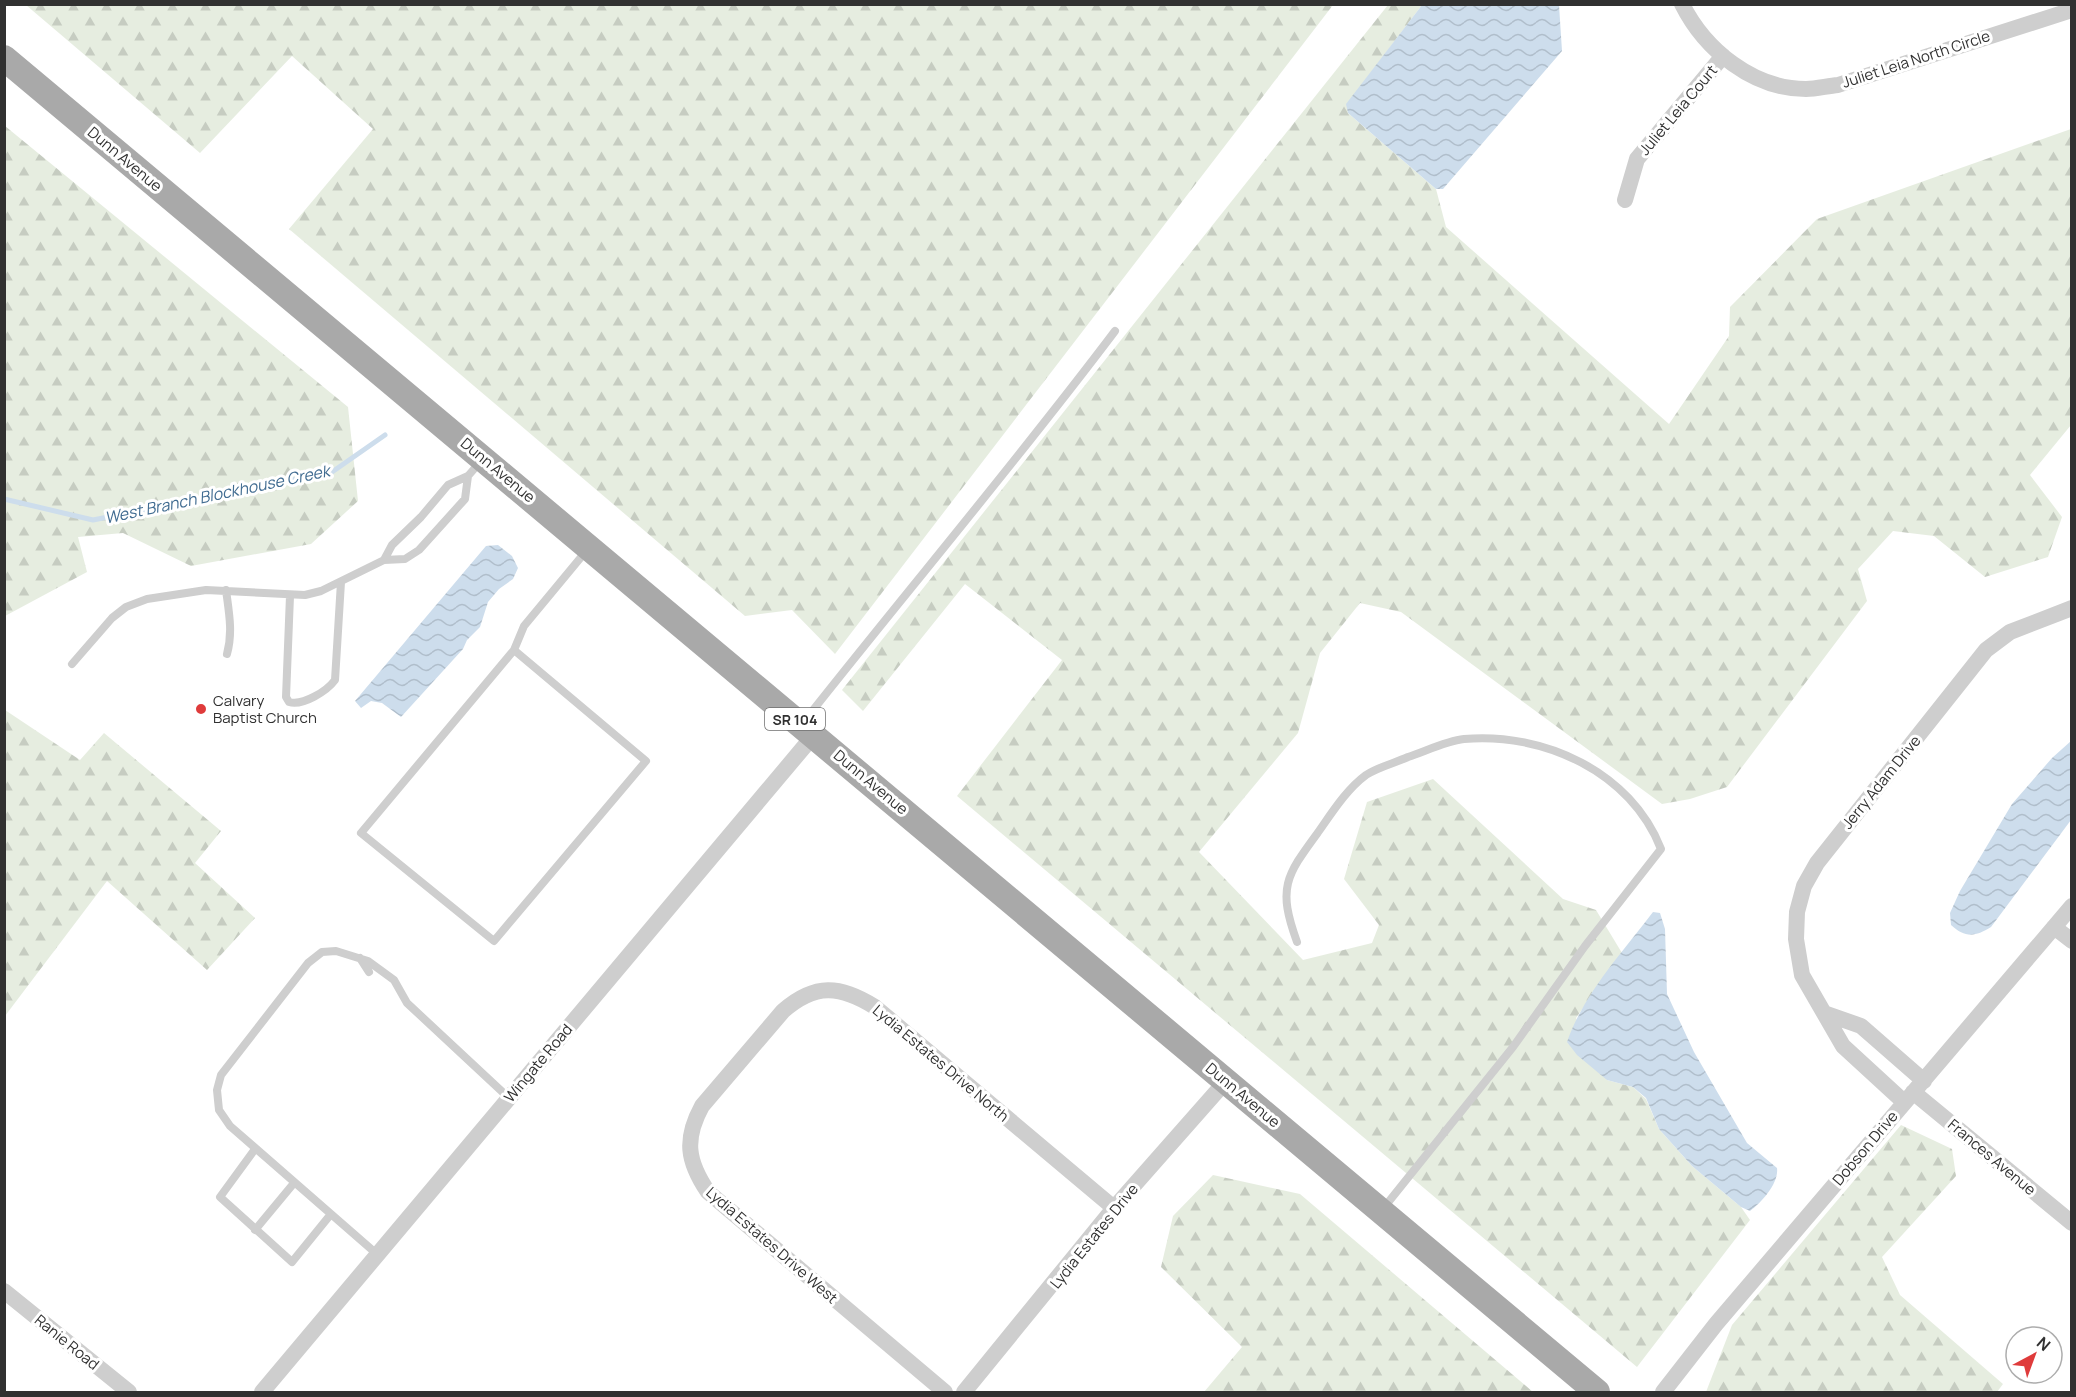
<svg xmlns="http://www.w3.org/2000/svg" width="2076" height="1397" font-family="Manrope,sans-serif">
	<defs>
		<pattern id="forest-firs" width="22" height="20" patternUnits="userSpaceOnUse" patternTransform="scale(1.5)"><rect width="22" height="20" fill="#e6ede0"/><path d="M5 1l3.5 6h-7zM16 11l3.5 6h-7z" fill="#c6ccc1"/></pattern>
		<pattern id="water-waves" width="16" height="10" patternUnits="userSpaceOnUse" patternTransform="scale(1.5)"><rect width="16" height="10" fill="#cdddec"/><path d="M0 5q4-4 8 0t8 0" fill="none" stroke="#b0becb"/></pattern>
	</defs>
	<rect width="100%" height="100%" fill="#fff"/>
	<path fill="url(#forest-firs)" d="M 26,5 L 27,4 L 1333,5 L 835,654 L 792,610 L 745,616 L 289,229 L 373,129 L 292,56 L 200,153 Z
		M 1388,5 L 1422,5 L 1347,104 L 1348,113 L 1436,189 L 1446,227 L 1669,424 L 1729,336 L 1730,307 L 1817,219 L 2071,129 L 2071,425 L 2030,475 L 2062,517 L 2048,557 L 1985,577 L 1934,536 L 1893,531 L 1858,569 L 1867,601 L 1727,787 L 1690,799 L 1662,804 L 1401,612 L 1360,603 L 1320,653 L 1298,733 L 1199,852 L 1303,960 L 1372,943 L 1379,925 L 1344,879 L 1367,802 L 1433,779 L 1563,899 L 1596,910 L 1622,953 L 1576,1018 L 1607,1080 L 1633,1087 L 1646,1099 L 1659,1129 L 1692,1166 L 1741,1207 L 1750,1220 L 1637,1367 L 957,796 L 1062,660 L 965,584 L 863,711 L 842,690 Z
		M 5,126 L 348,407 L 358,501 L 311,544 L 191,566 L 123,533 L 78,537 L 87,572 L 5,616 Z
		M 5,710 L 80,760 L 104,733 L 221,831 L 195,863 L 255,918 L 207,970 L 107,881 L 5,1016 Z
		M 1901,1125 L 1952,1149 L 1956,1176 L 1882,1257 L 1900,1295 L 2003,1384 L 1997,1392 L 1706,1392 L 1732,1325 Z
		M 1213,1175 L 1300,1194 L 1533,1392 L 1204,1392 L 1242,1347 L 1161,1267 L 1173,1216 Z"/>
	<path fill="url(#water-waves)" d="M 1422,5 L 1559,5 L 1562,51 L 1443,189 L 1436,189 L 1348,113 L 1346,104 Z
		M 498,545 L 512,556 L 518,568 L 513,579 L 499,589 L 488,602 L 480,627 L 467,640 L 463,649 L 401,717 L 382,703 L 371,701 L 361,708 L 355,701 L 486,546 Z
		M 2071,741 L 2071,820 L 1991,927 C 1975,937 1965,938 1951,925 L 1950,913 L 1960,891 L 2012,804 L 2052,758 Z
		M 1653,912 L 1660,913 L 1665,929 L 1667,994 L 1694,1052 L 1747,1143 L 1777,1168 C 1779,1183 1762,1202 1750,1211 L 1741,1207 L 1692,1166 L 1659,1129 L 1646,1098 L 1633,1087 L 1607,1080 L 1577,1055 L 1567,1042 C 1584,993 1622,953 1653,912 Z"/>
	<g fill="none" stroke-linecap="round" stroke-linejoin="round">
		<path stroke="#cdddec" stroke-width="5" d="M 4,499 L 93,520 L 332,472 L 385,435"/>
		<path stroke="#cecece" stroke-width="8" d="M 468,476 L 465,499 L 419,550 L 405,559 L 384,560 L 392,545 L 421,517 L 448,485 L 468,476 L 481,461
			M 226,590 C 229,613 233,632 227,654
			M 290,596 L 286,697 L 289,702 C 303,706 327,691 335,680 L 341,582
			M 514,650 L 646,761 L 494,941 L 361,833 L 514,650 L 524,626 L 587,550
			M 72,664 L 112,618 L 126,607 L 147,599 L 206,590 L 305,595 L 321,591 L 384,560
			M 802,724 C 906,592 1014,465 1115,331
			M 1297,942 C 1277,887 1286,876 1319,831 C 1333,811 1347,789 1366,775 C 1378,767 1395,763 1408,757 C 1426,751 1446,741 1464,739 C 1544,732 1631,772 1661,849 L 1585,946 L 1513,1047 L 1382,1210
			M 360,958 L 369,972
			M 255,1149 L 220,1197 L 292,1262 L 331,1214
			M 255,1230 L 294,1183
			M 378,1255 L 230,1126 L 219,1110 L 217,1090 L 221,1075 L 308,963 L 322,952 L 336,951 L 368,961 L 394,980 L 407,1003 L 509,1098"/>
		<path stroke="#cecece" stroke-width="16" d="M 1682,4 C 1705,50 1753,89 1806,89 C 1816,89 1827,86 1838,85 L 2072,10
			M 1625,200 L 1637,159 L 1723,56
			M 2054,927 L 2072,941
			M 1824,1013 L 1861,1026 L 1924,1081
			M 1913,1092 L 2072,1223
			M 1904,1102 L 1843,1046 L 1802,975 L 1796,939 L 1797,912 L 1804,886 L 1817,863 L 1986,650 L 2010,632 L 2072,608
			M 4,1291 L 129,1392
			M 262,1392 L 814,735
			M 945,1392 L 708,1192 C 687,1161 684,1139 702,1106 L 783,1011 C 815,983 840,985 875,1007 L 1114,1208
			M 964,1392 L 1114,1208 L 1226,1081
			M 1663,1392 L 1716,1324 L 2072,906"/>
		<path stroke="#a9a9a9" stroke-width="26" d="M 4,58 L 1597,1392"/>
	</g>
	<circle fill="#df3b3b" stroke="#fff" stroke-width="2" cx="201" cy="709" r="6"/>
	<g text-anchor="middle" dominant-baseline="central" stroke-width="6" stroke-linejoin="round" paint-order="stroke">
		<rect fill="#fff" stroke="#6f6f6f" stroke-width="1.5" x="765" y="708" width="60" height="22" rx="4.5"/>
		<g font-size="14" font-weight="bold" fill="#313131">
			<text x="795" y="719">SR 104</text>
		</g>
		<g font-size="15" fill="#313131" stroke="#fff">
			<text transform="translate(1916 59) rotate(-18)">Juliet Leia North Circle</text>
			<text transform="translate(1678 110) rotate(-50)">Juliet Leia Court</text>
			<text transform="translate(125 159) rotate(40)">Dunn Avenue</text>
			<text transform="translate(498 470) rotate(40)">Dunn Avenue</text>
			<text transform="translate(871 782) rotate(40)">Dunn Avenue</text>
			<text transform="translate(1881 782) rotate(-51)">Jerry Adam Drive</text>
			<text transform="translate(538 1063) rotate(-50)">Wingate Road</text>
			<text transform="translate(941 1063) rotate(40)">Lydia Estates Drive North</text>
			<text transform="translate(1243 1095) rotate(40)">Dunn Avenue</text>
			<text transform="translate(1865 1148) rotate(-50)">Dobson Drive</text>
			<text transform="translate(1992 1157) rotate(40)">Frances Avenue</text>
			<text transform="translate(1094 1236) rotate(-51)">Lydia Estates Drive</text>
			<text transform="translate(772 1245) rotate(41)">Lydia Estates Drive West</text>
			<text transform="translate(67 1342) rotate(39)">Ranie Road</text>
		</g>
		<g font-size="15" fill="#313131" stroke="#fff" text-anchor="start">
			<text x="213" y="700">Calvary<tspan x="213" dy="17">Baptist Church</tspan></text>
		</g>
		<g font-size="16" font-style="italic" fill="#416c91" stroke="#fff">
			<text transform="translate(217 494) rotate(-12)">West Branch Blockhouse Creek</text>
		</g>
	</g>
	<rect width="2076" height="1397" fill="none" stroke="#313131" stroke-width="12"/>
	<g transform="translate(2034 1355) rotate(41)"><circle r="28" fill="#ffffff" stroke="#adadad" stroke-width="1.5"/>
	<path d="M0-4.5L10 22L0 15L-10 22Z" fill="#df3b3b"/>
	<text y="-9" font-size="16" font-weight="bold" text-anchor="middle" fill="#313131">N</text>
	</g>
</svg>
